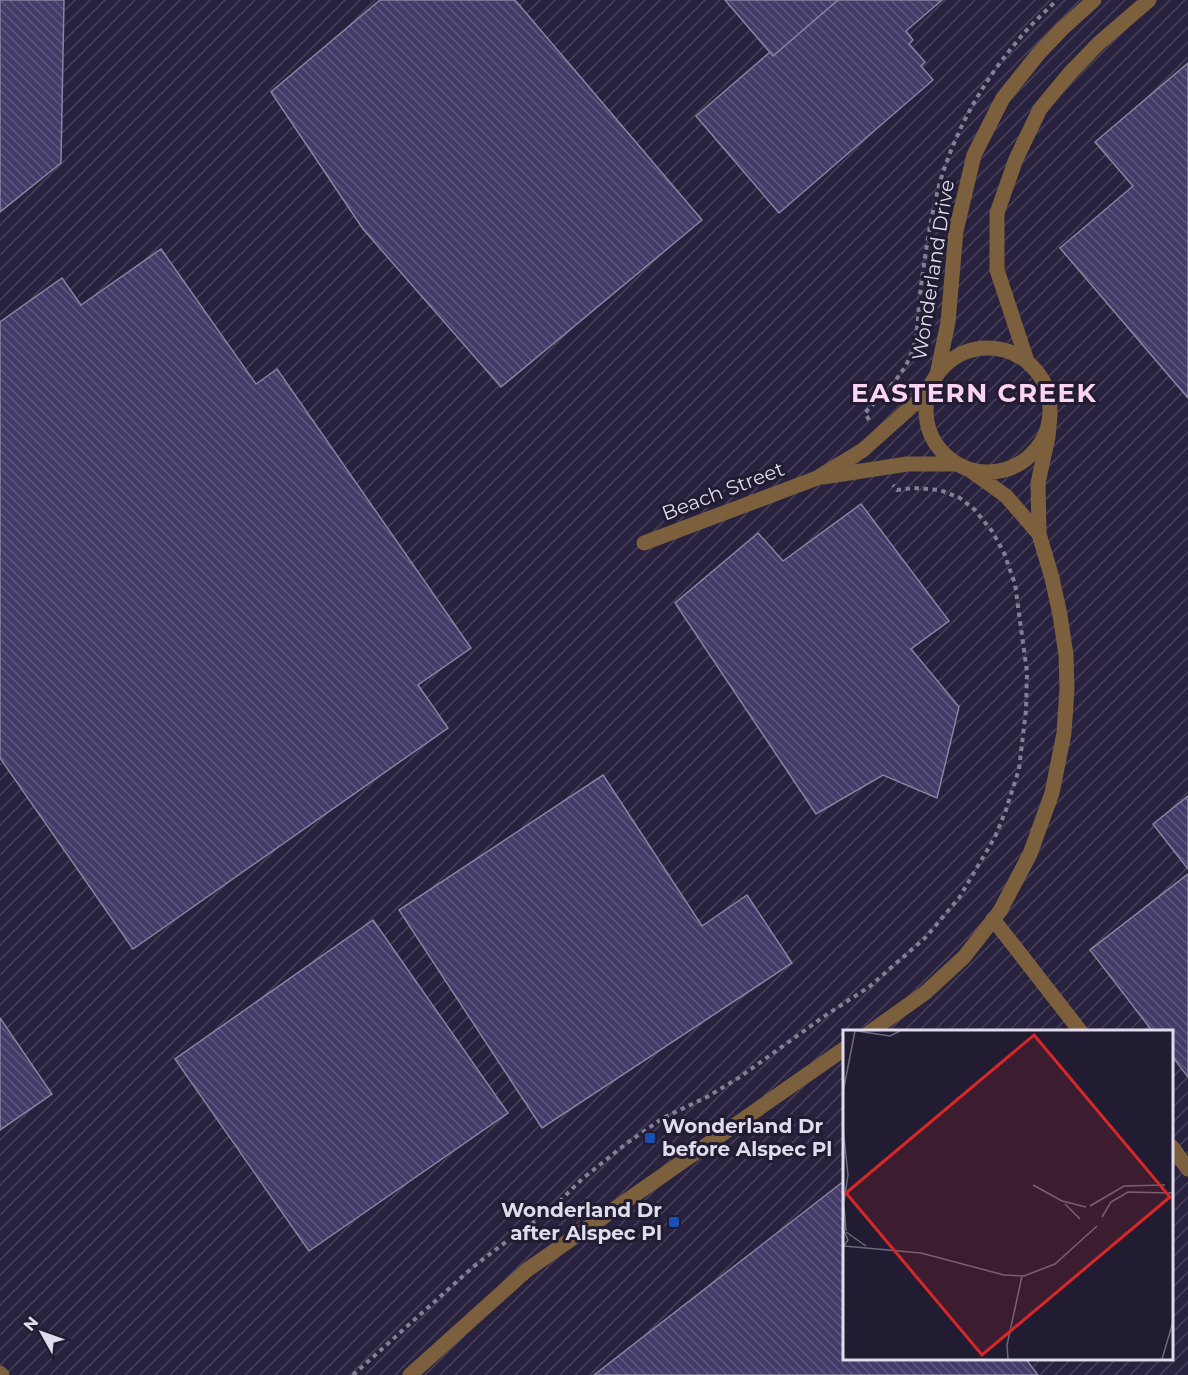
<svg xmlns="http://www.w3.org/2000/svg" width="1188" height="1375" font-family="Montserrat,sans-serif">
	<defs>
		<pattern id="industrial-furrows" width="10" height="10" patternUnits="userSpaceOnUse" patternTransform="scale(1.5)"><rect width="10" height="10" fill="#28223e"/><path d="M-1 1l2-2M0 10L10 0M9 11l2-2" fill="none" stroke="#47425a"/></pattern>
		<pattern id="building-back-hatch" width="6" height="6" patternUnits="userSpaceOnUse" patternTransform="scale(1.5)"><rect width="6" height="6" fill="#453b69"/><path d="M-1 5l2 2M0 0l6 6M5-1l2 2" fill="none" stroke="#5f577f"/></pattern>
	</defs>
	<rect width="100%" height="100%" fill="#211c32"/>
	<path fill="url(#industrial-furrows)" fill-rule="evenodd" d="M 0,0 L 1188,0 L 1188,1375 L 0,1375 ZM 844,1032 L 1172,1032 L 1172,1358 L 844,1358 Z"/>
	<path fill="url(#building-back-hatch)" stroke="#8984a0" stroke-width="1.5" d="M 0,0 L 64,0 L 61,163 L 0,212 Z
		M 380,0 L 515,0 L 702,220 L 501,387 L 363,229 L 271,92 Z
		M 725,0 L 838,0 L 773,56 Z
		M 838,0 L 942,0 L 906,31 L 913,40 L 909,44 L 925,62 L 921,66 L 933,80 L 779,213 L 696,116 L 770,52 L 773,56 Z
		M 1188,63 L 1188,398 L 1060,248 L 1133,186 L 1095,142 Z
		M 161,249 L 256,384 L 277,369 L 471,648 L 418,685 L 448,728 L 133,949 L 0,758 L 0,322 L 62,278 L 81,305 Z
		M 861,504 L 949,621 L 911,649 L 959,707 L 937,798 L 883,775 L 816,814 L 675,603 L 758,533 L 783,561 Z
		M 603,775 L 702,926 L 747,895 L 792,963 L 542,1128 L 399,910 Z
		M 1188,796 L 1188,869 L 1153,824 Z
		M 1188,874 L 1188,1077 L 1172,1056 L 1172,1032 L 1153,1032 L 1090,950 Z
		M 373,920 L 508,1113 L 309,1251 L 175,1059 Z
		M 0,1018 L 52,1094 L 0,1130 Z
		M 844,1181 L 844,1358 L 1025,1358 L 1038,1375 L 594,1375 Z"/>
	<g fill="none" stroke-linecap="round" stroke-linejoin="round">
		<path stroke="#848093" stroke-width="4" stroke-dasharray="4.5 4.5" stroke-linecap="butt" d="M 869,420 L 865,413 C 881,395 900,380 910,357 C 918,337 918,314 920,294 C 925,256 930,218 940,182 C 956,129 983,81 1019,39 C 1030,25 1044,13 1057,0
			M 353,1375 L 473,1267 L 507,1241 L 551,1210 L 582,1179 L 627,1143 L 663,1118 L 707,1097 L 740,1077 L 826,1015 L 869,987 L 925,938 L 959,898 L 995,837 L 1006,810 L 1019,769 L 1026,710 L 1027,672 L 1015,584 L 1004,553 L 992,531 L 975,510 L 960,498 L 940,490 L 913,488 L 897,490 L 893,485"/>
		<path stroke="#7c5f3d" stroke-width="15" d="M926 410a62 62 0 1 1 124 0a62 62 0 1 1-124 0Z
			M 1027,361 L 997,270 L 997,213 L 1016,159 L 1040,109 L 1069,74 L 1099,43 L 1149,0
			M 937,375 L 948,322 L 956,231 L 974,155 L 1003,98 L 1039,53 L 1063,28 L 1094,0
			M 971,471 L 1006,496 L 1039,534
			M 823,477 L 907,464 L 957,464
			M 644,543 L 817,478 L 863,450 L 930,390
			M 993,919 L 1081,1032
			M 870,1032 L 925,993 L 964,957 L 1000,911 L 1030,854 L 1052,793 L 1064,733 L 1067,689 L 1066,655 L 1060,615 L 1052,578 L 1039,534 L 1038,483 L 1048,437 L 1050,415
			M 1172,1147 L 1188,1169
			M 0,1373 L 2,1375
			M 410,1375 L 527,1270 L 844,1049"/>
	</g>
	<g fill="#1a4fb4" stroke="#211c32" stroke-width="2">
		<rect x="644" y="1132" width="12" height="12" rx="3"/>
		<rect x="668" y="1216" width="12" height="12" rx="3"/>
	</g>
	<g text-anchor="middle" dominant-baseline="central" stroke-width="6" stroke-linejoin="round" paint-order="stroke">
		<g font-size="20" fill="#dfdcec" stroke="#211c32">
			<text transform="translate(933 270) rotate(-81)">Wonderland Drive</text>
			<text transform="translate(723 491) rotate(-21)">Beach Street</text>
		</g>
		<g font-size="20" font-weight="bold" fill="#dfdcec" stroke="#211c32" text-anchor="start">
			<text x="662" y="1126">Wonderland Dr<tspan x="662" dy="23">before Alspec Pl</tspan></text>
			<text x="662" y="1210" text-anchor="end">Wonderland Dr<tspan x="662" dy="23">after Alspec Pl</tspan></text>
		</g>
		<g font-size="26" font-weight="bold" letter-spacing="1.5" fill="#fcd3f1" stroke="#211c32">
			<text x="974" y="393">EASTERN CREEK</text>
		</g>
	</g>
	<g transform="translate(843 1030)">
		<rect width="330" height="330" fill="#211c32"/>
		<path fill="none" stroke="#6d697c" stroke-width="1.5" d="M 14,1 L 47,6 L 57,1M 0,62 L 12,1M 0,98 L 5,145 L 0,178M 190,155 L 219,171 L 243,177M 222,174 L 237,189M 1,176 L 3,201M 247,176 L 281,156 L 322,155M 259,187 L 268,172 L 285,162 L 330,163M 0,199 L 5,210 L 0,217M 3,202 L 23,216M 1,216 L 78,223 L 161,245 L 181,246 L 212,234 L 254,196M 165,329 L 164,315 L 179,246M 319,329 L 330,292"/>
		<path fill="#d62828" fill-opacity="0.15" stroke="#d62828" stroke-width="3" d="M 191,5 L 327,167 L 139,325 L 3,163 Z"/>
		<rect width="330" height="330" fill="none" stroke="#dfdcec" stroke-width="3"/>
	</g>
	<g transform="translate(42 1333) rotate(310)" stroke="#211c32" stroke-width="4.5" paint-order="stroke">
	<path d="M0-4.5L10 22L0 15L-10 22Z" fill="#dfdcec"/>
	<text y="-9" font-size="16" font-weight="bold" text-anchor="middle" fill="#dfdcec">N</text>
	</g>
</svg>
